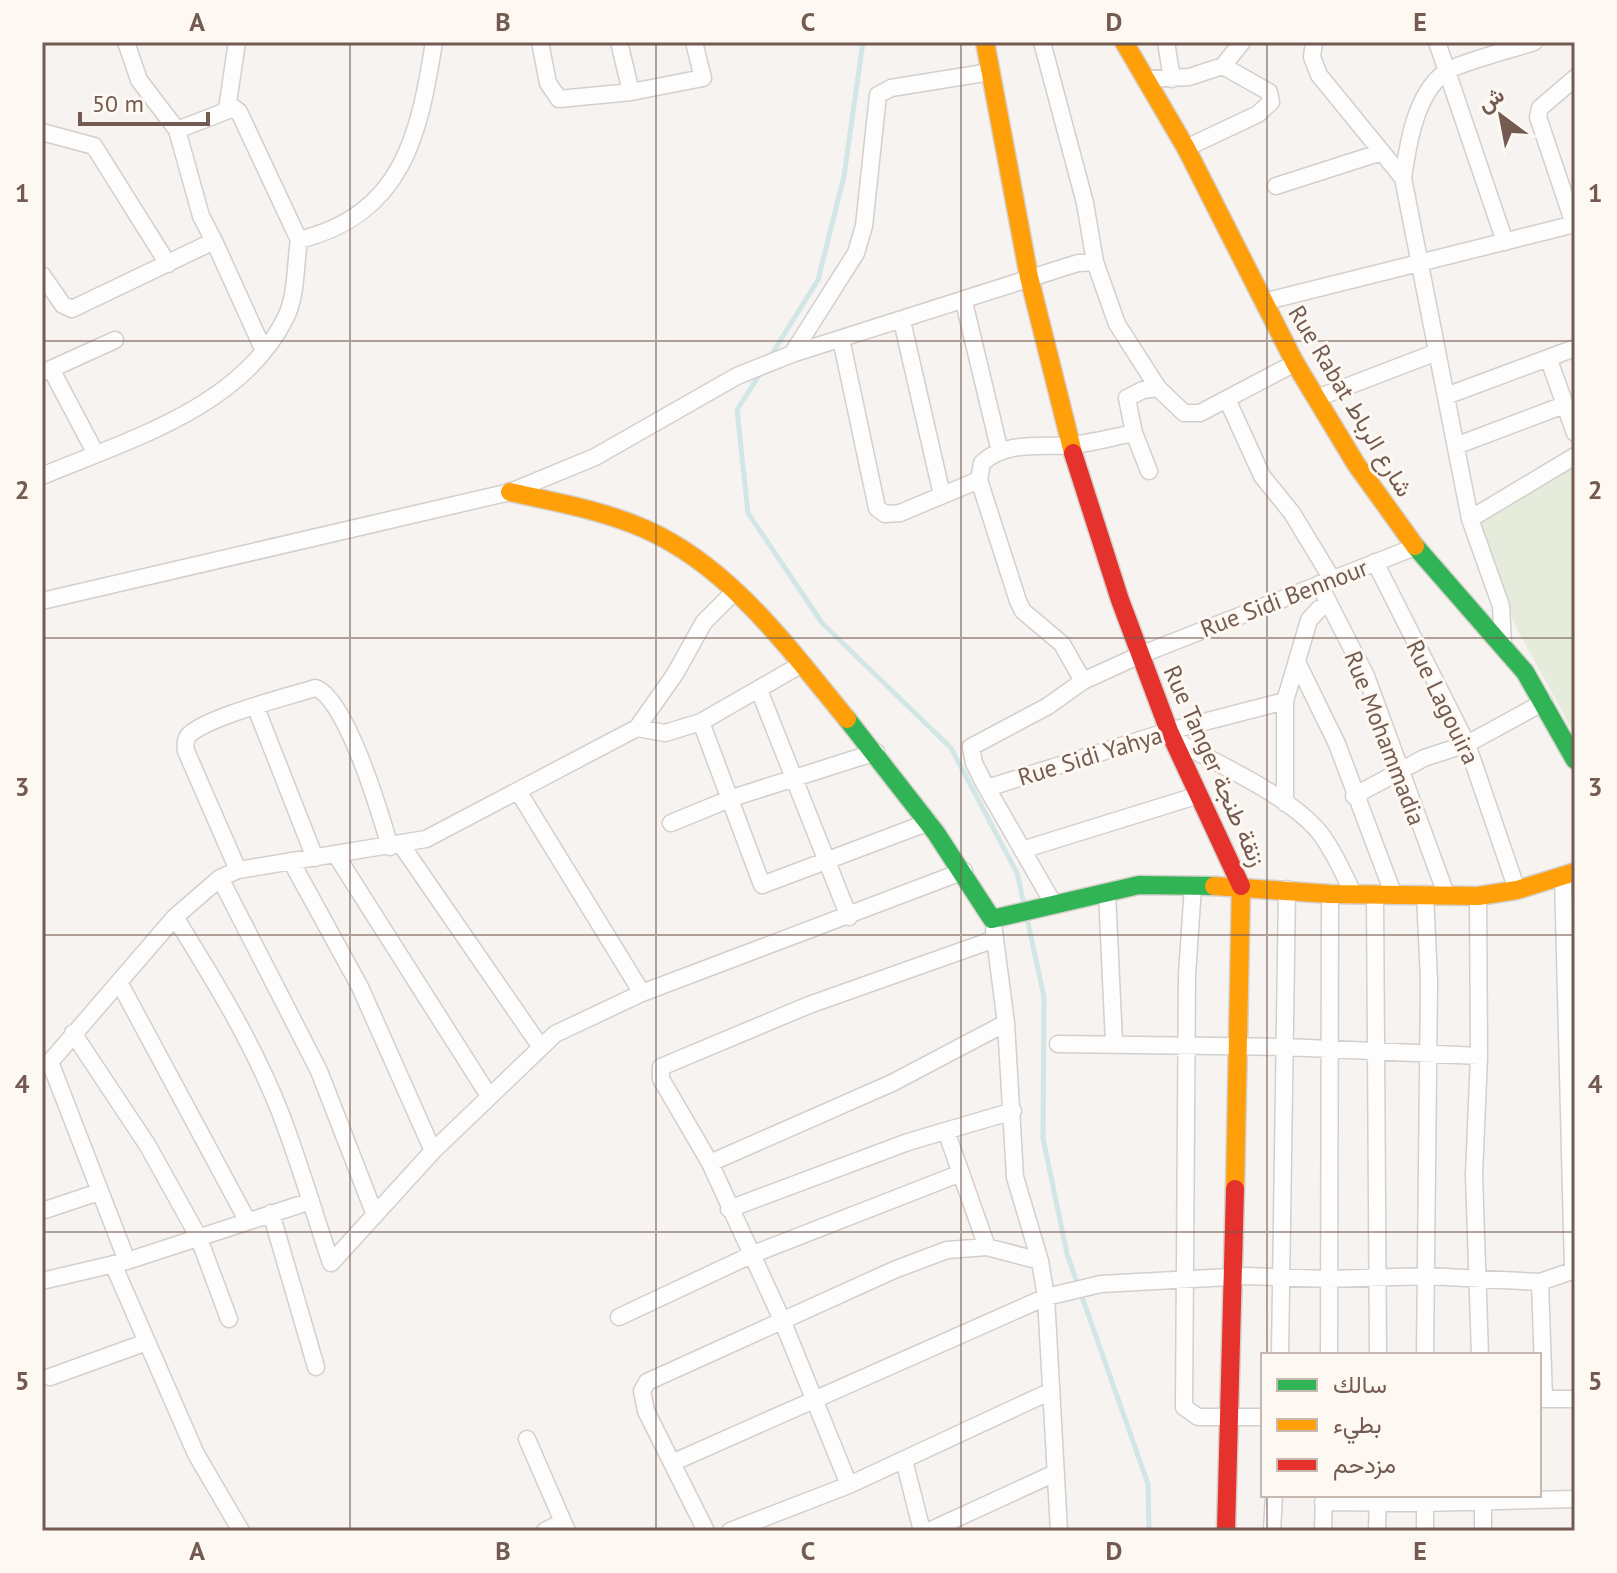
<svg xmlns="http://www.w3.org/2000/svg" width="1617" height="1573" font-family="'PT Sans',Vazirmatn,sans-serif">
	<rect width="100%" height="100%" fill="#f6f3f0"/>
	<path fill="#e6ecdc" d="M 1575,454 L 1575,735 L 1518,631 L 1470,523 Z"/>
	<g fill="none" stroke-linecap="round" stroke-linejoin="round">
		<path stroke="#d2e6e6" stroke-width="5" d="M 770,357 L 818,280 L 844,176 L 863,42
			M 761,372 L 737,410 L 748,513 L 822,623 L 951,748 L 1017,873 L 1024,904
			M 1027,918 L 1044,997 L 1043,1138 L 1067,1254 L 1148,1484 L 1149,1531"/>
		<defs>
			<path id="street" d="M 126,42 L 139,80 L 177,130
				M 540,42 L 548,83 L 559,99 L 631,92 L 619,42
				M 1042,42 L 1085,203 L 1095,262
				M 1166,42 L 1172,79
				M 1314,42 L 1312,57 L 1319,75 L 1403,178
				M 1437,42 L 1505,242
				M 1145,79 L 1189,77 L 1223,66 L 1242,42
				M 631,92 L 703,78 L 694,42
				M 227,109 L 237,42
				M 42,132 L 94,146 L 168,264
				M 1186,148 L 1258,114 L 1271,102 L 1269,92 L 1223,66
				M 1276,186 L 1382,152
				M 1574,224 L 1538,117 L 1540,108 L 1575,78
				M 214,241 L 201,216 L 177,130 L 234,108 L 239,112 L 299,240
				M 42,275 L 63,305 L 72,309 L 214,241 L 264,351
				M 964,302 L 1000,452
				M 1263,302 L 1575,224
				M 902,321 L 942,495
				M 841,339 L 877,508 L 885,514 L 900,513 L 979,480
				M 792,354 L 856,253 L 864,226 L 878,95 L 891,88 L 990,72
				M 1549,360 L 1575,433
				M 51,369 L 115,340
				M 42,372 L 51,369 L 96,454
				M 1446,396 L 1575,348
				M 1317,398 L 1437,352
				M 1227,399 L 1262,476 L 1292,513 L 1332,579
				M 1134,433 L 1149,471
				M 1458,445 L 1564,405
				M 42,476 C 128,440 240,408 285,319 C 297,296 295,265 299,240 C 403,214 419,136 434,42
				M 1470,519 L 1575,456
				M 1375,562 L 1467,744 L 1517,890
				M 1319,584 L 1366,676 L 1446,894
				M 42,601 L 510,492 L 595,457 L 737,376 L 792,354 L 1078,263 L 1095,262 L 1117,324 L 1158,388
				M 1503,644 L 1501,606 L 1470,519 L 1403,178 C 1408,144 1415,96 1444,73 C 1457,63 1514,49 1534,42
				M 1298,664 L 1337,744 L 1393,893
				M 1083,681 L 1062,644 L 1023,611 L 1018,601 L 979,480 L 982,463 C 1006,440 1042,448 1072,445 C 1092,443 1113,437 1134,433 L 1127,398 L 1143,390 L 1158,388 L 1184,413 L 1200,413 L 1295,363
				M 759,690 L 849,917
				M 256,708 L 315,858
				M 701,722 L 762,885 L 929,822
				M 637,728 L 665,733 L 701,722 L 802,664
				M 1173,739 C 1217,764 1288,794 1320,833 C 1334,851 1343,873 1353,893
				M 987,788 L 1169,731 L 1285,701
				M 518,791 L 642,993
				M 1354,796 L 1424,758 L 1467,744 L 1544,702
				M 1285,803 L 1285,701 L 1309,620 L 1319,609 L 1329,605
				M 671,823 L 732,798 L 876,752
				M 402,846 L 540,1046
				M 1022,850 L 1199,795
				M 336,855 L 489,1096
				M 291,861 L 360,987 L 433,1151
				M 238,870 L 186,751 C 185,744 185,738 190,734 C 210,716 287,697 315,688 C 346,696 381,816 390,847
				M 1563,877 L 1573,1270
				M 220,878 L 319,1071 L 375,1215
				M 1193,886 L 1187,975 L 1184,1407 L 1198,1417 L 1263,1417
				M 1107,892 L 1114,1043
				M 1375,894 L 1378,1355
				M 1478,896 L 1479,1056 L 1474,1175 L 1480,1355
				M 1053,903 L 984,783 L 974,763 L 971,747 L 1048,706 L 1083,681 L 1140,655 L 1415,547
				M 175,917 C 214,980 253,1043 280,1112 C 299,1161 314,1213 331,1263 L 433,1151 L 555,1034 L 642,993 L 964,871
				M 994,931 L 1006,1023 L 1015,1177 L 1040,1261 L 1046,1297 L 1059,1531
				M 119,982 L 247,1220
				M 73,1033 L 148,1146 L 198,1236 L 229,1319
				M 1058,1044 L 1286,1047 L 1479,1056
				M 946,1131 L 987,1247
				M 710,1163 L 892,1083 L 1006,1023
				M 729,1209 L 908,1142 L 1013,1111
				M 42,1211 L 99,1192
				M 271,1213 L 316,1367
				M 127,1261 L 50,1062 L 175,917 L 220,878 L 238,870 L 426,839 L 637,728 L 675,674 L 704,622 L 735,591
				M 113,1264 L 196,1454 L 241,1531
				M 42,1281 L 127,1261 L 311,1201
				M 1540,1282 L 1544,1399
				M 619,1317 L 751,1255 L 961,1173
				M 1280,1355 L 1287,889
				M 1329,1355 L 1330,894
				M 1425,1355 L 1429,981 L 1425,894
				M 50,1377 L 144,1343
				M 1539,1399 L 1575,1399
				M 527,1439 L 567,1531
				M 904,1460 L 922,1531
				M 674,1462 L 1046,1297 L 1101,1284 L 1248,1276 L 1328,1279 L 1428,1276 L 1540,1282 L 1575,1270
				M 849,1485 L 782,1320 L 710,1163 L 661,1079 L 661,1067 L 809,1005 L 995,939
				M 1425,1495 L 1425,1531
				M 1483,1495 L 1483,1531
				M 1323,1502 L 1425,1503 L 1575,1499
				M 545,1531 L 563,1522
				M 706,1531 L 646,1411 L 642,1391 L 647,1382 L 894,1270 L 947,1250 L 987,1247 L 1040,1261
				M 730,1531 L 849,1485 L 1049,1392
				M 929,1531 L 1053,1474
				M 1272,1531 L 1274,1495
				M 1323,1531 L 1324,1495
				M 1377,1531 L 1378,1495"/>
			<path id="fast" d="M 1415,546 L 1525,672 L 1575,760
				M 847,719 L 936,833 L 992,919 L 1139,885 L 1214,886"/>
			<path id="slow" d="M 985,42 L 1029,277 L 1073,453
				M 1124,42 L 1186,148 L 1295,363 L 1356,464 L 1415,546
				M 510,492 C 555,502 602,510 645,529 C 731,567 789,649 847,719
				M 1214,886 L 1330,894 L 1478,896 L 1517,890 L 1575,872
				M 1235,1189 L 1241,886"/>
			<path id="jam" d="M 1073,453 L 1120,600 L 1169,731 L 1241,886
				M 1226,1531 L 1235,1189"/>
		</defs>
		<use href="#street" stroke="#d4cfcb" stroke-width="19"/>
		<use href="#fast" stroke="#d6d0cb" stroke-width="21"/>
		<use href="#slow" stroke="#d6d0cb" stroke-width="21"/>
		<use href="#jam" stroke="#d6d0cb" stroke-width="21"/>
		<use href="#street" stroke="#fefdfd" stroke-width="16"/>
		<use href="#fast" stroke="#30b455" stroke-width="18"/>
		<use href="#slow" stroke="#ff9f0a" stroke-width="18"/>
		<use href="#jam" stroke="#e5322d" stroke-width="18"/>
	</g>
	<path fill="none" stroke="#735b51" stroke-width="2" stroke-opacity="0.55" d="M 350,42 L 350,1531M 656,42 L 656,1531M 961,42 L 961,1531M 1267,42 L 1267,1355M 42,341 L 1575,341M 42,638 L 1575,638M 42,935 L 1575,935M 42,1232 L 1575,1232M 1267,1495 L 1267,1531"/>
	<g text-anchor="middle" dominant-baseline="central" stroke-width="6" stroke-linejoin="round" paint-order="stroke">
		<g font-size="24" fill="#735b51" stroke="#fdf8f2">
			<text transform="translate(1351 401) rotate(59)">Rue Rabat شارع الرباط</text>
			<text transform="translate(1284 598) rotate(-21)">Rue Sidi Bennour</text>
			<text transform="translate(1443 702) rotate(64)">Rue Lagouira</text>
			<text transform="translate(1385 738) rotate(69)">Rue Mohammadia</text>
			<text transform="translate(1090 756) rotate(-17)">Rue Sidi Yahya</text>
			<text transform="translate(1215 766) rotate(66)">Rue Tanger زنقة طنجة</text>
		</g>
	</g>
	<rect width="1617" height="1573" fill="none" stroke="#fdf8f2" stroke-width="88"/>
	<rect x="1261" y="1353" width="280" height="144" fill="#fdf8f2" stroke="#c6b9b2" stroke-width="2"/>
	<rect x="1277" y="1379" width="40" height="12" fill="#30b455" stroke="#c6b9b2" stroke-width="2"/>
	<text x="1333" y="1393" font-size="24" fill="#735b51">سالك</text>
	<rect x="1277" y="1419" width="40" height="12" fill="#ff9f0a" stroke="#c6b9b2" stroke-width="2"/>
	<text x="1333" y="1433" font-size="24" fill="#735b51">بطيء</text>
	<rect x="1277" y="1459" width="40" height="12" fill="#e5322d" stroke="#c6b9b2" stroke-width="2"/>
	<text x="1333" y="1473" font-size="24" fill="#735b51">مزدحم</text>
	<g transform="translate(1501 116) rotate(328)" stroke="#fdf8f2" stroke-width="6" paint-order="stroke">
	<path d="M0-6L14 30L0 20L-14 30Z" fill="#735b51"/>
	<text y="-12" font-size="22" font-weight="bold" text-anchor="middle" fill="#735b51">ش</text>
	</g>
	<path d="M80 112v12h128v-12" fill="none" stroke="#735b51" stroke-width="4"/>
	<text x="92" y="112" font-size="24" fill="#735b51" stroke="#fdf8f2" stroke-width="6" paint-order="stroke">50 m</text>
	<rect x="44" y="44" width="1529" height="1485" fill="none" stroke="#735b51" stroke-width="3"/>
	<g font-size="26" text-anchor="middle" font-weight="bold" fill="#735b51">
		<text x="197" y="31">A</text>
		<text x="503" y="31">B</text>
		<text x="808" y="31">C</text>
		<text x="1114" y="31">D</text>
		<text x="1420" y="31">E</text>
		<text x="22" y="202">1</text>
		<text x="1595" y="202">1</text>
		<text x="22" y="499">2</text>
		<text x="1595" y="499">2</text>
		<text x="22" y="796">3</text>
		<text x="1595" y="796">3</text>
		<text x="22" y="1093">4</text>
		<text x="1595" y="1093">4</text>
		<text x="22" y="1390">5</text>
		<text x="1595" y="1390">5</text>
		<text x="197" y="1560">A</text>
		<text x="503" y="1560">B</text>
		<text x="808" y="1560">C</text>
		<text x="1114" y="1560">D</text>
		<text x="1420" y="1560">E</text>
	</g>
</svg>
